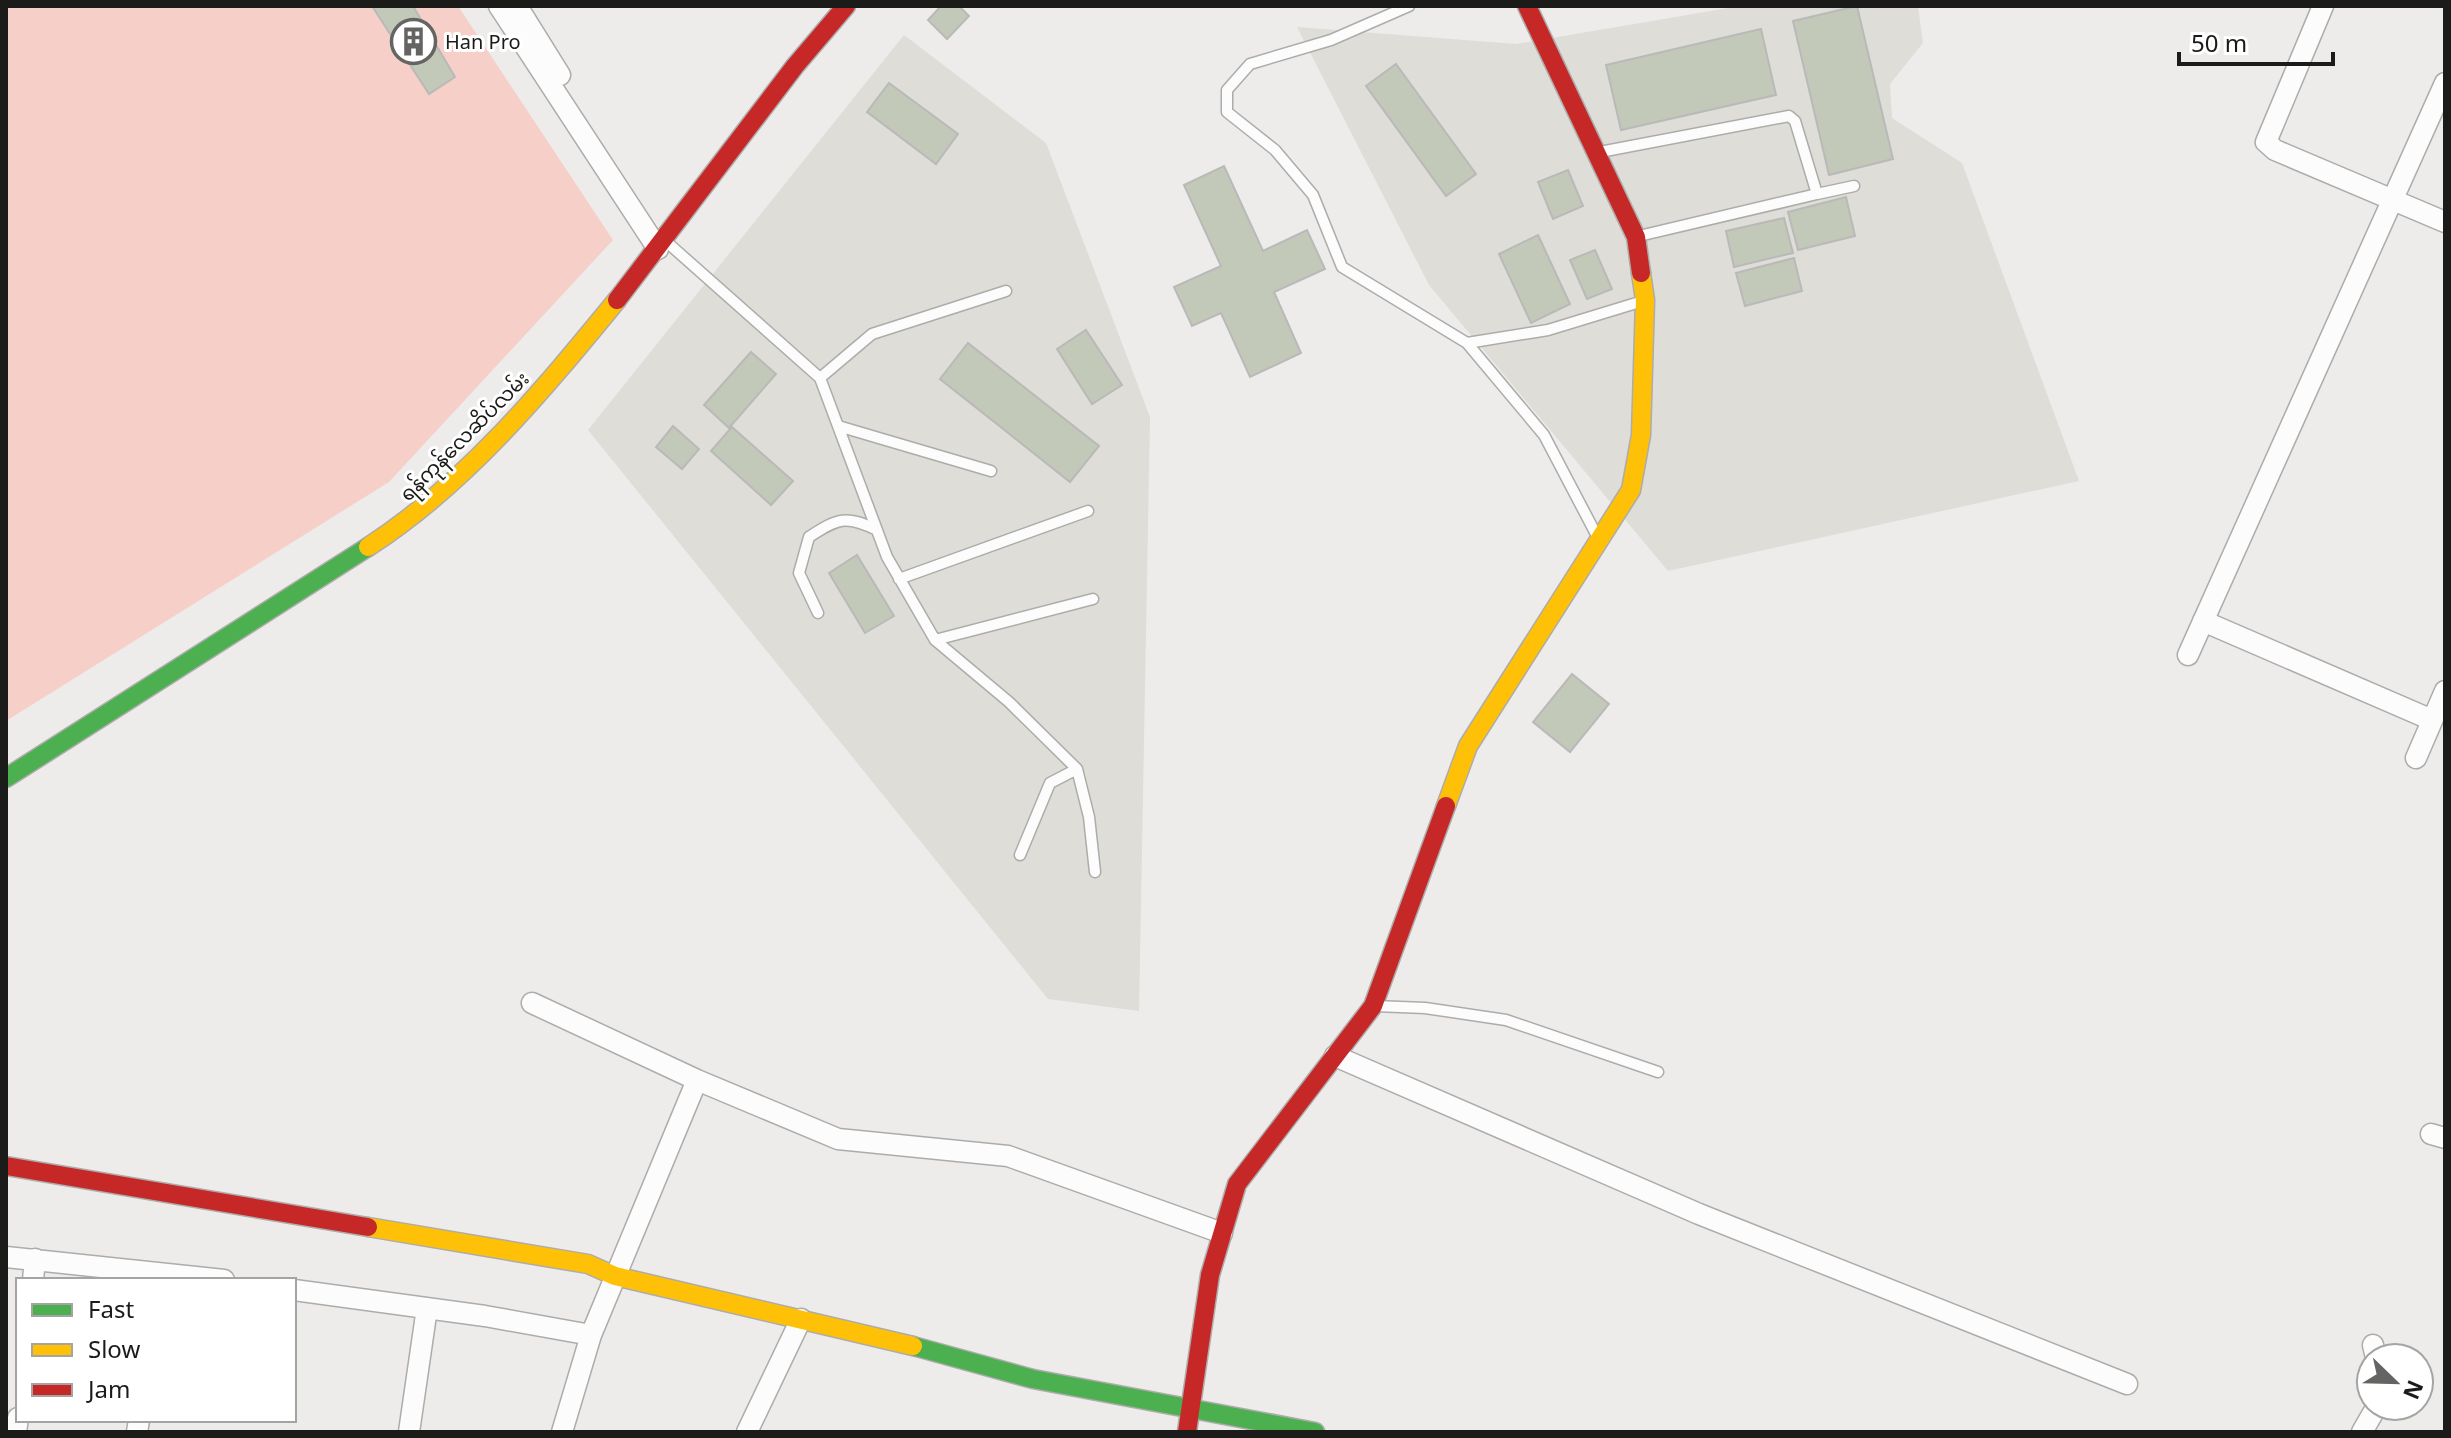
<svg xmlns="http://www.w3.org/2000/svg" width="2451" height="1438" font-family="'Noto Sans','Noto Sans Myanmar',sans-serif">
	<rect width="100%" height="100%" fill="#edeceb"/>
	<path fill="#deddd7" d="M 1740,6 L 1918,6 L 1923,43 L 1890,84 L 1892,118 L 1962,163 L 2079,481 L 1668,571 L 1429,285 L 1297,27 L 1516,44 Z
		M 904,35 L 1046,143 L 1150,417 L 1139,1011 L 1048,999 L 588,430 Z"/>
	<path fill="#f6d0c8" d="M 6,6 L 458,6 L 613,240 L 389,482 L 6,721 Z"/>
	<path fill="#c2c9b8" stroke="#bab9b9" stroke-width="2" d="M 372,6 L 413,6 L 455,77 L 429,94 Z
		M 941,6 L 959,6 L 969,16 L 947,39 L 928,20 Z
		M 1857,6 L 1893,159 L 1829,175 L 1793,21 Z
		M 1761,29 L 1776,95 L 1621,130 L 1606,65 Z
		M 1396,64 L 1476,174 L 1446,196 L 1366,86 Z
		M 889,83 L 958,134 L 936,164 L 867,112 Z
		M 1224,166 L 1263,251 L 1307,230 L 1325,269 L 1274,292 L 1301,353 L 1250,377 L 1221,313 L 1192,326 L 1174,287 L 1221,266 L 1184,185 Z
		M 1568,170 L 1583,206 L 1553,219 L 1538,182 Z
		M 1846,197 L 1855,236 L 1798,250 L 1788,212 Z
		M 1784,218 L 1793,253 L 1734,267 L 1726,231 Z
		M 1538,235 L 1570,304 L 1531,323 L 1499,254 Z
		M 1595,250 L 1612,289 L 1587,299 L 1570,260 Z
		M 1794,258 L 1802,291 L 1745,306 L 1736,273 Z
		M 1086,330 L 1122,385 L 1092,404 L 1057,349 Z
		M 968,343 L 1099,446 L 1070,482 L 940,379 Z
		M 751,352 L 776,374 L 729,428 L 704,405 Z
		M 673,426 L 699,449 L 682,469 L 656,447 Z
		M 732,427 L 793,481 L 771,505 L 711,451 Z
		M 857,555 L 894,616 L 865,633 L 829,573 Z
		M 1572,674 L 1609,704 L 1570,752 L 1533,722 Z"/>
	<g fill="none" stroke-linecap="round" stroke-linejoin="round">
		<defs>
			<path id="lane" d="M 1409,6 L 1331,40 L 1250,64 L 1227,90 L 1227,112 L 1275,150 L 1313,195 L 1342,267 L 1467,343 L 1544,435 L 1597,536
				M 1600,152 L 1789,116 L 1795,121 L 1817,194 L 1639,236
				M 1817,194 L 1854,186
				M 669,244 L 820,378 L 887,557 L 935,640 L 1009,702 L 1077,769 L 1089,817 L 1095,872
				M 1467,343 L 1548,330 L 1643,301
				M 820,378 L 872,334 L 1006,291
				M 838,426 L 991,471
				M 899,579 L 1088,511
				M 818,613 L 799,573 L 809,537 C 838,518 846,515 877,530
				M 935,640 L 1093,599
				M 1020,855 L 1050,783 L 1077,769
				M 1375,1006 L 1425,1008 L 1506,1020 L 1658,1072"/>
			<path id="street" d="M 499,6 L 658,249
				M 517,6 L 560,75
				M 2323,6 L 2266,142 L 2275,150 L 2445,222
				M 2203,621 L 2432,720
				M 2188,655 L 2445,83
				M 2416,758 L 2445,691
				M 532,1003 L 697,1080 L 838,1139 L 1008,1156 L 1222,1233
				M 1335,1056 L 1699,1214 L 2127,1384
				M 2431,1134 L 2445,1138
				M 6,1257 L 224,1280
				M 33,1280 L 35,1259
				M 294,1290 L 485,1316 L 591,1335 L 562,1432
				M 591,1335 L 697,1080
				M 2373,1345 L 2376,1358
				M 16,1432 L 18,1418
				M 137,1432 L 139,1420
				M 409,1432 L 427,1308
				M 747,1432 L 801,1319
				M 2362,1432 L 2377,1406"/>
			<path id="fast" d="M 6,778 L 368,547
				M 913,1346 L 1033,1379 L 1315,1432"/>
			<path id="slow" d="M 368,547 C 466,484 544,389 617,300
				M 1446,806 L 1468,746 L 1631,490 L 1641,435 L 1645,300 L 1641,273
				M 368,1227 L 588,1264 L 615,1276 L 913,1346"/>
			<path id="jam" d="M 1527,6 L 1636,237 L 1641,273
				M 617,300 L 795,66 L 846,6
				M 6,1166 L 368,1227
				M 1187,1432 L 1210,1275 L 1237,1184 L 1373,1006 L 1446,806"/>
		</defs>
		<use href="#lane" stroke="#adacab" stroke-width="13"/>
		<use href="#street" stroke="#adacab" stroke-width="23"/>
		<use href="#fast" stroke="#adacab" stroke-width="21"/>
		<use href="#slow" stroke="#adacab" stroke-width="21"/>
		<use href="#jam" stroke="#adacab" stroke-width="21"/>
		<use href="#lane" stroke="#fcfcfc" stroke-width="10"/>
		<use href="#street" stroke="#fcfcfc" stroke-width="20"/>
		<use href="#fast" stroke="#4caf50" stroke-width="18"/>
		<use href="#slow" stroke="#ffc107" stroke-width="18"/>
		<use href="#jam" stroke="#c62828" stroke-width="18"/>
	</g>
	<defs>
		<symbol id="building-ring" viewBox="-11 -11 22 22"><circle r="9.5" fill="#fff" stroke="#646463" stroke-width="1.5"/><path d="M-4-6H4V6H1V3H-1V6H-4ZM-2.5-4.3h1.7v1.8h-1.7ZM.8-4.3h1.7v1.8H.8ZM-2.5-1h1.7V.8h-1.7ZM.8-1h1.7V.8H.8Z" fill="#646463"/></symbol>
	</defs>
	<g fill-rule="evenodd">
		<use href="#building-ring" x="388" y="16" width="51" height="51"/>
	</g>
	<g text-anchor="middle" dominant-baseline="central" stroke-width="6" stroke-linejoin="round" paint-order="stroke">
		<g font-size="20" fill="#1b1b1a" stroke="#fff" text-anchor="start">
			<text x="445" y="41">Han Pro</text>
		</g>
		<g font-size="20" fill="#1b1b1a" stroke="#fff">
			<text transform="translate(464 436) rotate(-45)">ရန်ကုန်လေဆိပ်လမ်း</text>
		</g>
	</g>
	<rect width="2451" height="1438" fill="none" stroke="#1b1b1a" stroke-width="16"/>
	<rect x="16" y="1278" width="280" height="144" fill="#ffffff" stroke="#a4a4a3" stroke-width="2"/>
	<rect x="32" y="1304" width="40" height="12" fill="#4caf50" stroke="#a4a4a3" stroke-width="2"/>
	<text x="88" y="1318" font-size="24" fill="#1b1b1a">Fast</text>
	<rect x="32" y="1344" width="40" height="12" fill="#ffc107" stroke="#a4a4a3" stroke-width="2"/>
	<text x="88" y="1358" font-size="24" fill="#1b1b1a">Slow</text>
	<rect x="32" y="1384" width="40" height="12" fill="#c62828" stroke="#a4a4a3" stroke-width="2"/>
	<text x="88" y="1398" font-size="24" fill="#1b1b1a">Jam</text>
	<g transform="translate(2395 1382) rotate(113)"><circle r="38" fill="#ffffff" stroke="#a4a4a3" stroke-width="2"/>
	<path d="M0-6L14 30L0 20L-14 30Z" fill="#646463"/>
	<text y="-12" font-size="22" font-weight="bold" text-anchor="middle" fill="#1b1b1a">N</text>
	</g>
	<path d="M2179 52v12h154v-12" fill="none" stroke="#1b1b1a" stroke-width="4"/>
	<text x="2191" y="52" font-size="24" fill="#1b1b1a" stroke="#ffffff" stroke-width="6" paint-order="stroke">50 m</text>
</svg>
